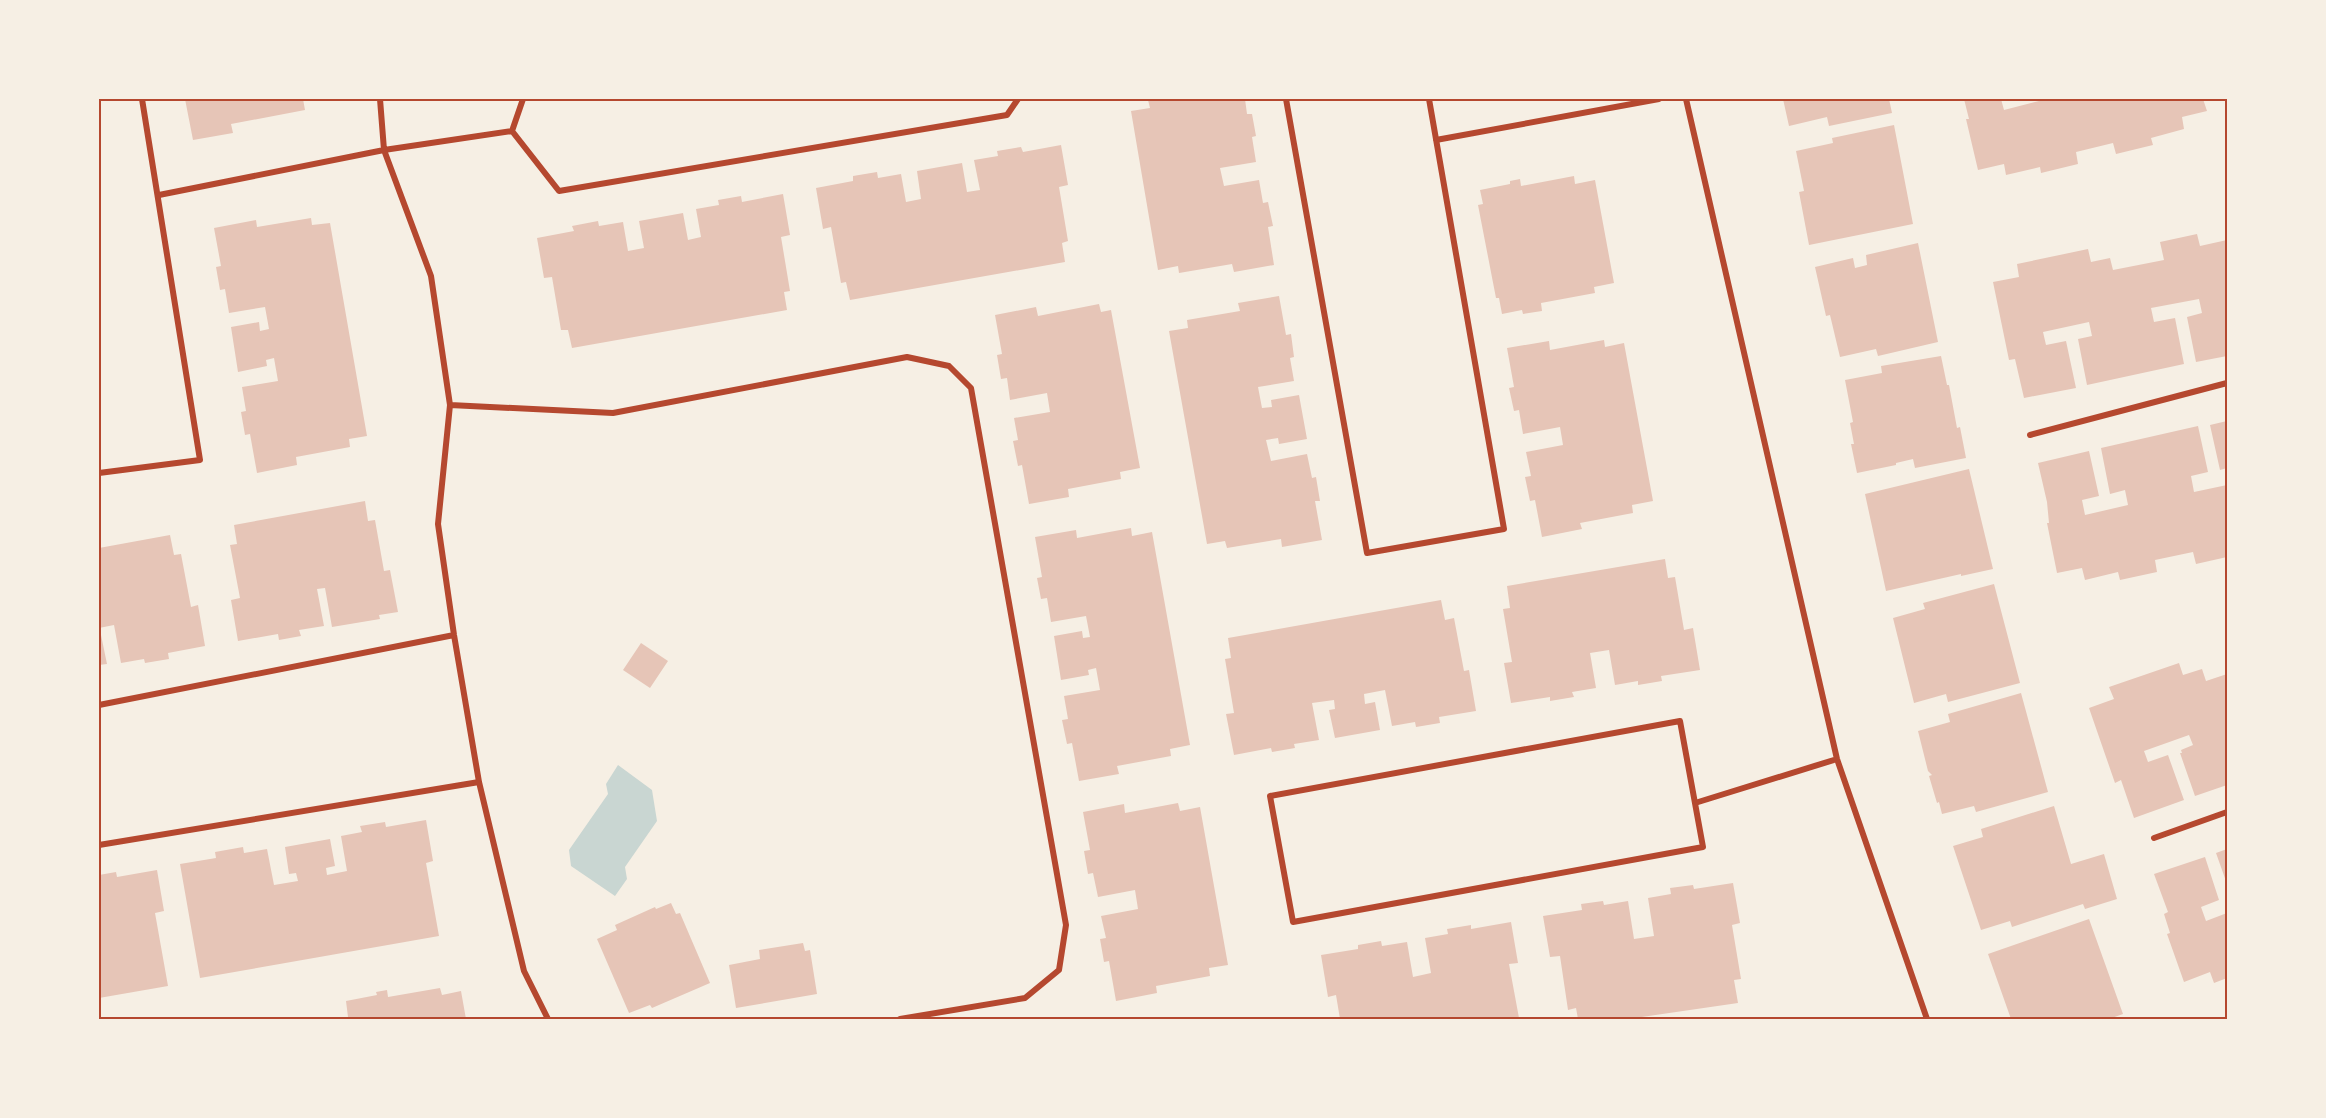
<svg xmlns="http://www.w3.org/2000/svg" width="2326" height="1118" font-family="Inter,sans-serif">
	<rect width="100%" height="100%" fill="#f6efe4"/>
	<path fill="#c9d6d2" d="M 618,765 L 652,790 L 657,821 L 625,867 L 627,879 L 615,896 L 571,866 L 569,850 L 608,794 L 606,784 Z"/>
	<path fill="#e6c5b7" d="M 185,99 L 303,99 L 305,110 L 231,124 L 233,133 L 193,140 Z
		M 1156,99 L 1245,99 L 1247,114 L 1252,114 L 1256,136 L 1252,137 L 1256,162 L 1220,168 L 1224,186 L 1259,180 L 1263,203 L 1268,202 L 1273,226 L 1268,227 L 1274,265 L 1234,272 L 1232,264 L 1179,273 L 1178,266 L 1158,270 L 1131,111 L 1150,108 L 1148,100 Z
		M 1783,99 L 1889,99 L 1892,113 L 1829,126 L 1827,117 L 1789,126 Z
		M 1964,99 L 2001,99 L 2004,110 L 2047,99 L 2203,99 L 2207,111 L 2182,117 L 2184,129 L 2151,138 L 2153,145 L 2116,154 L 2113,143 L 2076,152 L 2078,164 L 2041,173 L 2040,167 L 2006,175 L 2004,164 L 1978,170 L 1966,119 L 1969,119 Z
		M 1894,125 L 1913,224 L 1809,245 L 1799,192 L 1804,191 L 1796,151 L 1833,143 L 1832,138 Z
		M 1061,145 L 1068,185 L 1059,187 L 1068,241 L 1062,243 L 1065,262 L 850,300 L 846,282 L 841,283 L 831,227 L 823,229 L 816,188 L 853,181 L 853,176 L 877,172 L 878,178 L 901,174 L 906,202 L 921,199 L 917,171 L 962,163 L 967,192 L 980,190 L 974,160 L 998,156 L 997,151 L 1021,147 L 1023,152 Z
		M 1574,176 L 1575,184 L 1595,180 L 1614,283 L 1594,287 L 1595,293 L 1541,303 L 1542,311 L 1523,314 L 1522,310 L 1502,314 L 1499,298 L 1496,298 L 1478,205 L 1483,204 L 1480,190 L 1510,184 L 1510,181 L 1520,179 L 1521,186 Z
		M 783,194 L 790,235 L 781,237 L 790,291 L 784,292 L 787,310 L 572,348 L 568,330 L 561,330 L 552,277 L 544,278 L 537,238 L 574,231 L 572,226 L 598,221 L 599,226 L 623,222 L 628,251 L 644,248 L 639,221 L 683,213 L 688,240 L 701,237 L 696,209 L 719,205 L 718,200 L 741,196 L 742,202 Z
		M 311,218 L 312,225 L 330,223 L 367,436 L 349,439 L 350,447 L 296,457 L 297,465 L 257,473 L 250,434 L 245,435 L 241,412 L 246,411 L 242,387 L 278,381 L 274,358 L 266,360 L 267,366 L 238,372 L 231,327 L 259,322 L 260,331 L 269,329 L 265,307 L 229,313 L 225,289 L 220,290 L 216,267 L 221,266 L 214,228 L 256,220 L 257,227 Z
		M 2197,234 L 2200,246 L 2227,240 L 2227,356 L 2196,362 L 2187,317 L 2202,313 L 2199,299 L 2151,308 L 2154,322 L 2175,318 L 2184,364 L 2087,385 L 2078,339 L 2092,336 L 2089,322 L 2043,332 L 2046,345 L 2066,341 L 2076,388 L 2024,398 L 2015,359 L 2009,360 L 1993,282 L 2019,277 L 2017,264 L 2088,249 L 2091,262 L 2110,258 L 2113,270 L 2164,260 L 2160,242 Z
		M 1918,243 L 1938,342 L 1878,356 L 1876,349 L 1840,357 L 1830,315 L 1826,316 L 1815,267 L 1853,258 L 1855,268 L 1867,265 L 1866,255 Z
		M 1279,296 L 1286,335 L 1291,334 L 1294,357 L 1290,358 L 1294,381 L 1258,387 L 1262,408 L 1272,407 L 1271,400 L 1299,395 L 1307,439 L 1279,444 L 1278,438 L 1266,440 L 1271,461 L 1307,454 L 1312,478 L 1316,477 L 1320,501 L 1315,501 L 1322,540 L 1282,547 L 1281,539 L 1227,548 L 1225,541 L 1207,544 L 1169,331 L 1188,328 L 1187,320 L 1240,311 L 1238,303 Z
		M 1099,304 L 1101,312 L 1111,310 L 1140,468 L 1120,472 L 1121,479 L 1068,489 L 1069,497 L 1029,504 L 1022,465 L 1018,466 L 1013,441 L 1018,440 L 1014,418 L 1050,412 L 1047,393 L 1010,400 L 1007,378 L 1001,379 L 997,355 L 1002,354 L 995,315 L 1036,307 L 1038,316 Z
		M 1604,340 L 1605,347 L 1624,343 L 1653,501 L 1632,505 L 1633,513 L 1580,523 L 1582,529 L 1542,537 L 1535,500 L 1530,501 L 1525,477 L 1531,476 L 1526,452 L 1563,445 L 1560,427 L 1523,434 L 1519,410 L 1514,411 L 1509,388 L 1514,387 L 1507,348 L 1549,341 L 1550,350 Z
		M 1941,356 L 1947,385 L 1949,385 L 1957,428 L 1960,427 L 1966,458 L 1915,468 L 1913,459 L 1896,463 L 1896,465 L 1857,473 L 1851,444 L 1854,444 L 1850,423 L 1853,422 L 1845,380 L 1882,373 L 1881,366 Z
		M 2227,421 L 2227,468 L 2220,470 L 2210,425 Z
		M 2198,426 L 2208,472 L 2191,476 L 2194,492 L 2227,485 L 2227,557 L 2196,564 L 2193,552 L 2155,560 L 2157,572 L 2120,580 L 2118,572 L 2085,580 L 2082,568 L 2057,573 L 2047,523 L 2049,523 L 2047,502 L 2038,463 L 2089,451 L 2099,496 L 2082,500 L 2085,515 L 2128,505 L 2125,490 L 2110,494 L 2101,448 Z
		M 1969,469 L 1993,569 L 1961,576 L 1961,574 L 1886,591 L 1865,494 Z
		M 365,501 L 368,521 L 375,520 L 384,571 L 390,570 L 398,612 L 379,615 L 380,619 L 332,627 L 325,588 L 317,589 L 324,626 L 299,630 L 301,636 L 279,640 L 278,634 L 238,641 L 231,600 L 240,598 L 230,545 L 237,544 L 234,525 Z
		M 1131,528 L 1132,536 L 1152,532 L 1190,745 L 1170,749 L 1171,756 L 1117,766 L 1119,774 L 1079,781 L 1072,743 L 1067,744 L 1062,720 L 1068,719 L 1064,696 L 1100,690 L 1096,668 L 1088,670 L 1089,675 L 1061,680 L 1054,636 L 1082,631 L 1083,638 L 1090,637 L 1086,616 L 1051,622 L 1047,598 L 1041,599 L 1037,578 L 1042,577 L 1035,537 L 1076,530 L 1077,538 Z
		M 170,535 L 174,555 L 181,554 L 191,607 L 198,605 L 205,646 L 168,653 L 169,659 L 145,663 L 144,659 L 121,663 L 114,625 L 99,628 L 99,548 Z
		M 1665,559 L 1668,578 L 1675,577 L 1684,630 L 1693,628 L 1700,670 L 1661,676 L 1662,681 L 1638,685 L 1638,681 L 1615,685 L 1609,650 L 1590,653 L 1596,688 L 1572,692 L 1574,697 L 1550,701 L 1550,697 L 1511,703 L 1504,663 L 1512,662 L 1503,609 L 1510,608 L 1507,586 Z
		M 1994,584 L 2020,683 L 1948,702 L 1946,694 L 1914,703 L 1893,618 L 1925,609 L 1923,603 Z
		M 1441,600 L 1445,620 L 1454,618 L 1464,671 L 1469,670 L 1476,711 L 1439,717 L 1440,723 L 1416,727 L 1415,722 L 1392,726 L 1385,690 L 1364,694 L 1365,704 L 1375,702 L 1380,730 L 1335,738 L 1329,710 L 1335,709 L 1334,700 L 1312,703 L 1319,740 L 1294,744 L 1295,748 L 1272,752 L 1271,748 L 1234,755 L 1226,714 L 1234,713 L 1225,659 L 1231,658 L 1228,638 Z
		M 101,635 L 107,664 L 99,665 L 99,636 Z
		M 641,643 L 668,661 L 650,688 L 623,670 Z
		M 2179,663 L 2183,675 L 2202,669 L 2206,681 L 2227,674 L 2227,785 L 2195,796 L 2180,753 L 2182,753 L 2181,750 L 2193,745 L 2189,735 L 2144,751 L 2148,762 L 2168,755 L 2184,800 L 2134,818 L 2121,780 L 2115,783 L 2089,708 L 2114,699 L 2109,687 Z
		M 2021,693 L 2048,792 L 1976,812 L 1974,806 L 1942,814 L 1939,802 L 1937,803 L 1929,776 L 1932,775 L 1928,771 L 1918,731 L 1950,722 L 1948,714 Z
		M 1178,803 L 1180,811 L 1200,807 L 1228,965 L 1209,968 L 1210,976 L 1156,986 L 1157,993 L 1116,1001 L 1109,961 L 1104,962 L 1100,939 L 1106,938 L 1101,916 L 1138,909 L 1135,890 L 1098,897 L 1093,873 L 1088,874 L 1084,851 L 1090,850 L 1083,812 L 1124,804 L 1125,813 Z
		M 2054,806 L 2071,864 L 2104,854 L 2117,899 L 2085,909 L 2083,904 L 2012,927 L 2010,921 L 1981,930 L 1953,846 L 1983,837 L 1981,829 Z
		M 426,820 L 433,861 L 426,863 L 439,936 L 200,978 L 180,864 L 216,858 L 215,852 L 243,847 L 244,853 L 267,849 L 274,885 L 298,881 L 296,873 L 289,874 L 285,847 L 330,839 L 335,866 L 326,868 L 327,875 L 347,871 L 341,836 L 362,832 L 360,826 L 385,822 L 386,827 Z
		M 2227,849 L 2227,884 L 2216,853 Z
		M 2205,857 L 2219,900 L 2201,907 L 2206,921 L 2227,913 L 2227,978 L 2214,983 L 2210,972 L 2184,982 L 2167,934 L 2170,933 L 2164,914 L 2168,912 L 2154,874 Z
		M 157,870 L 164,911 L 155,913 L 168,986 L 99,998 L 99,875 L 116,872 L 117,877 Z
		M 1733,883 L 1740,923 L 1732,925 L 1741,979 L 1734,980 L 1738,1003 L 1628,1019 L 1578,1019 L 1576,1008 L 1568,1010 L 1560,956 L 1550,957 L 1543,916 L 1582,910 L 1581,904 L 1603,901 L 1604,905 L 1628,901 L 1634,939 L 1654,936 L 1648,898 L 1671,894 L 1670,888 L 1693,885 L 1694,889 Z
		M 671,903 L 676,914 L 680,913 L 710,983 L 652,1008 L 650,1005 L 629,1013 L 597,939 L 617,930 L 615,925 L 655,907 L 656,909 Z
		M 2089,919 L 2123,1014 L 2109,1019 L 2011,1019 L 1988,954 Z
		M 1511,922 L 1518,963 L 1509,964 L 1519,1018 L 1340,1019 L 1336,995 L 1328,997 L 1321,955 L 1358,949 L 1358,945 L 1381,941 L 1382,946 L 1407,942 L 1413,977 L 1431,973 L 1425,938 L 1448,934 L 1447,929 L 1471,925 L 1471,929 Z
		M 803,943 L 805,951 L 810,950 L 817,994 L 736,1008 L 729,965 L 760,959 L 759,950 Z
		M 440,988 L 442,995 L 461,991 L 466,1019 L 346,1019 L 348,1017 L 346,1001 L 377,995 L 376,992 L 387,990 L 388,997 Z"/>
	<g fill="none" stroke-linecap="round" stroke-linejoin="round">
		<path stroke="#b5482f" stroke-width="6" d="M 380,99 L 384,150 L 431,276 L 450,405 L 438,524 L 454,635 L 479,782 L 524,971 L 548,1019
			M 523,99 L 512,131 L 559,191 L 1007,115 L 1018,99
			M 1286,99 L 1367,553 L 1504,529 L 1429,99
			M 1686,99 L 1837,759 L 1927,1019
			M 1436,140 L 1659,99
			M 159,195 L 384,150 L 512,131
			M 450,405 L 613,413 L 907,357 L 949,366 L 971,388 L 1066,925 L 1059,970 L 1025,998 L 900,1019
			M 2030,435 L 2227,383
			M 99,473 L 200,460 L 142,99
			M 99,705 L 454,635
			M 1680,721 L 1703,847 L 1293,922 L 1270,796 Z
			M 1695,803 L 1837,759
			M 2154,838 L 2227,812
			M 99,845 L 479,782"/>
	</g>
	<rect width="2326" height="1118" fill="none" stroke="#f6efe4" stroke-width="201"/>
	<rect x="100" y="100" width="2126" height="918" fill="none" stroke="#b5482f" stroke-width="2"/>
</svg>
